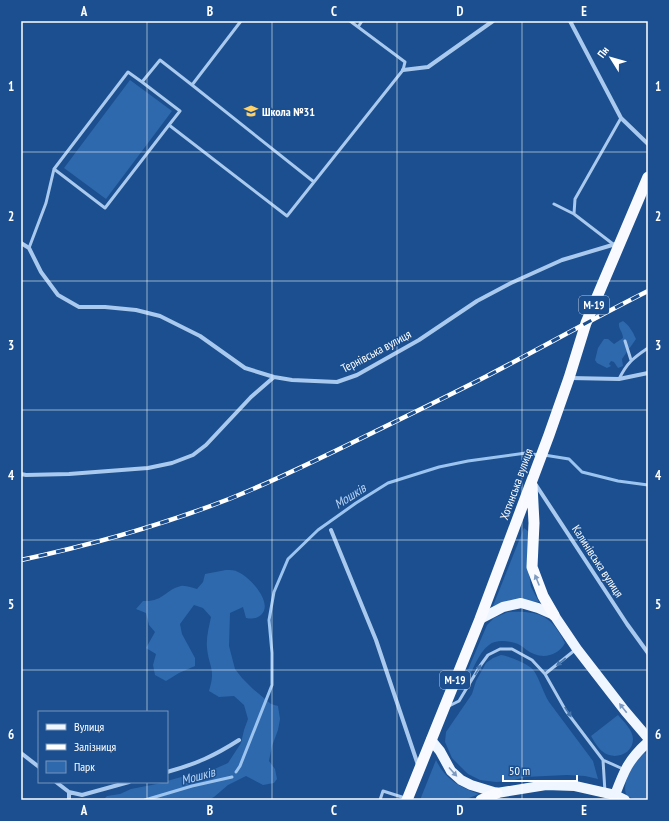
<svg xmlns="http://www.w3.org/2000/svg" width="669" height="821" font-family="'PT Sans Narrow',sans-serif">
	<rect width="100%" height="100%" fill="#1b4f8f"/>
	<path fill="#2e69ad" d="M 130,80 L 172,111 L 106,199 L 64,168 Z
		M 623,321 C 629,325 633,332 636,339 L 622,359 L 623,366 L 618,368 L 614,362 L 611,361 L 609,364 L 611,366 L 607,368 L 597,363 L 595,360 L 598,348 L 604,339 L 608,339 L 614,344 L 623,338 C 623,332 618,329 619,323 Z
		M 524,528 L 529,532 L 528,567 L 531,587 L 539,602 C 524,600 507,601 493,606 Z
		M 226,570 C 230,570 235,570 238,572 C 250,577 274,603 261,615 C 256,619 252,619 246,618 L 243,607 L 230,613 L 229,646 L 235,669 L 242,678 L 253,689 L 271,704 L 278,706 L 280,719 L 278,730 L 272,746 L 269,761 L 275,769 L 277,779 L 274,783 L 263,785 L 246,776 L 228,785 L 214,797 L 208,800 L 103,800 L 107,796 L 120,794 L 131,789 L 167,782 L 167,781 L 192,774 L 210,771 L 228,763 L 241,743 L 244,730 L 248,719 L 244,705 L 234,696 L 219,697 L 209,691 C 216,668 209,668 207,648 C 206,637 209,627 211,617 L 203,608 L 194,605 L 180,624 L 182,634 L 195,658 L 195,666 L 179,673 L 166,681 L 155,675 L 153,665 L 156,654 L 146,648 L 155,632 L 149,625 L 146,613 L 136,609 L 143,601 C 164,602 166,589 181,586 C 186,585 192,588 197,589 L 203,582 L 205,574 Z
		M 508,612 C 539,611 550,614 565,643 C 559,654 546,659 534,654 C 528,652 524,647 518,644 C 510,641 496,639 489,645 C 478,653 471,674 465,687 L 461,686 L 487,625 L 494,618 Z
		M 501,655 C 509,656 530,664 534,671 C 540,680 543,692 549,702 L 593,761 L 598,779 L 585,776 L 567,775 L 525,777 L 511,781 L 496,782 L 480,780 L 468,774 L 452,758 L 445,742 L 446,732 L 472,694 L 476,681 L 486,663 L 493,658 Z
		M 618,715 C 623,721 633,730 633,739 C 633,755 613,761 602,751 C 598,748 594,741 591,736 Z
		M 644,753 L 648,754 L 648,800 L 636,800 L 627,796 C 620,785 634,759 644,753 Z
		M 436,760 C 445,779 459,787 479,794 L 464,800 L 420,800 Z"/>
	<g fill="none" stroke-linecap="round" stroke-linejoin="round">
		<path stroke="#9cc4f0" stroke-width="3" d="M 544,455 L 569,459 L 582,472 L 618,481 L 648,485
			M 236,772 L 240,766 L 272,685 L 272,653 L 269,620 L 274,592 L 288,559 L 318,530 L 356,503 L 388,483 L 439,467 L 468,461 L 526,453 L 539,455
			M 145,800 L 192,786 L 232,777"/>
		<path stroke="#a9c9ee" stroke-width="3" d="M 241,21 L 192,85 L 160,60 L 142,82 L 128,72 L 54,169 L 105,208 L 169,125 L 287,216 L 403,70 L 405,62 L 350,21
			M 358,27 L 362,21
			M 142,82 L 180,111 L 169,125
			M 192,85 L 314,182
			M 554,204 L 574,214 L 613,244
			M 574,214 L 575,199 L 621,118
			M 29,248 L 46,203 L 54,169
			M 625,341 L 631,360
			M 619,379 C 627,363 633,358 648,348
			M 545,674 L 575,650
			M 449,706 L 459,701 L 480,666 L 488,655 L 500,649 L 512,649 L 532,660 L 545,674 L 566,711 L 603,760 L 605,792
			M 603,760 L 623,769
			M 380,800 L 383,791 L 405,798"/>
		<path stroke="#a9c9ee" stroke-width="4" d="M 570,21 L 621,118 L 648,144
			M 403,70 L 428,67 L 493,21
			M 21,243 L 29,248 L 41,272 L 58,295 L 79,307 L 105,307 L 136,310 L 160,316 L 200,336 L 245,368 L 274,377 L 292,380 L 337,382 L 357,375 L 419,340 L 477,301 L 511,283 L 562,260 L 619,243
			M 570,378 L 619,379 L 648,373
			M 21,474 L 26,475 L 69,474 L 148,468 L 172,463 L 193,455 L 206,445 L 251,397 L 274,377
			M 536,485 L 627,624 L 648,653
			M 331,530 L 376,640 L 418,765
			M 21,753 L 39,767
			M 167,772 C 196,764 214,756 239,740
			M 56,782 L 69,792 L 69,800
			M 69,792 L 82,795 L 129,782"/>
		<path stroke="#f0f6ff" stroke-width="10" d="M 480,619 L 503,607 L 521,603 L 538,608 L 554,615 L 577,649 L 625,711 L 648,738
			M 431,740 L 440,751 L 451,771 L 461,780 L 471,785 L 497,793 L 546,785 L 575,786 L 615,795 L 625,800
			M 615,795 C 624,771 628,760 648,742"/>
		<path stroke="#f8faff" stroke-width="11" d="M 532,485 L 534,523 L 532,567 L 543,596 L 554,615
			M 407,800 L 480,619 L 549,435 L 569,378 L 586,323 L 648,177
			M 481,800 L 497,793"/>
		<defs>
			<path id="rail" d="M 21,560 C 91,545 162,525 229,499 C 279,479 327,455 376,431 C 413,413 450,395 487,376 C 541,348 594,318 648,291"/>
		</defs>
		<use href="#rail" stroke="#fff" stroke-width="4.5"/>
		<use href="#rail" stroke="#1b4f8f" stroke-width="3" stroke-dasharray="9" stroke-linecap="butt"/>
	</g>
	<defs><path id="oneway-solid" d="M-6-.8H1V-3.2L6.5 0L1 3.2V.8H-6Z"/></defs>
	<use fill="#7e9cc1" href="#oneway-solid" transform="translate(537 580) rotate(-112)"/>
	<g fill="#4674ac">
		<use href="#oneway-solid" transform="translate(561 662) rotate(141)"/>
		<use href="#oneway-solid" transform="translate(478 670) rotate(-60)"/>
		<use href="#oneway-solid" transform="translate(568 712) rotate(57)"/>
	</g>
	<g fill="#7b9ac1">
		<use href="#oneway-solid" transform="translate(623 708) rotate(-128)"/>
		<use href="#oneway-solid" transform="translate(453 772) rotate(48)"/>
	</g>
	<path fill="none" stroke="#fff" stroke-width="1" stroke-opacity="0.55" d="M 147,21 L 147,712M 272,21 L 272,800M 397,21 L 397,800M 522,21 L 522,800M 21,152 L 648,152M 21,281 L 648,281M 21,410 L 648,410M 21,540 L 648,540M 21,670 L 648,670M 147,782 L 147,800"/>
	<defs>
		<symbol id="school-bare" viewBox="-9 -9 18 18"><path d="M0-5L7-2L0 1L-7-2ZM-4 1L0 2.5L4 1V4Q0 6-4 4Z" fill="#ffd166" stroke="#1b4f8f" stroke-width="2.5" paint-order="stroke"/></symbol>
	</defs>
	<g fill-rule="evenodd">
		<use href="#school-bare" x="241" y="101" width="20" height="20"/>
	</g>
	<g text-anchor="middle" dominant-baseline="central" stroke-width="3" stroke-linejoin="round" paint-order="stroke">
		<g fill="#1b4f8f" stroke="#bbcadd" stroke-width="1">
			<rect x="579" y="296" width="30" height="18" rx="3"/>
			<rect x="440" y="671" width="30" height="18" rx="3"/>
		</g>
		<g font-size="11" font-weight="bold" fill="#fff">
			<text x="594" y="305">М-19</text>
			<text x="455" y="680">М-19</text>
		</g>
		<g font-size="12" font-weight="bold" fill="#fff" stroke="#1b4f8f" text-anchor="start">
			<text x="262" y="111">Школа №31</text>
		</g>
		<g font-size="12" fill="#fff" stroke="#1b4f8f">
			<text transform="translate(376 351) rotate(-28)">Тернівська вулиця</text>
			<text transform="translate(516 484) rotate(-70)">Хотинська вулиця</text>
			<text transform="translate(598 561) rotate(57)">Калинівська вулиця</text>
		</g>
		<g font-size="13" font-style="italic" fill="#b5d3f5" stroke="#1b4f8f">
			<text transform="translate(350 496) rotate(-33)">Мошків</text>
			<text transform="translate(198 776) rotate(-15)">Мошків</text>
		</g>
	</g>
	<rect width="669" height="821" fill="none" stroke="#1b4f8f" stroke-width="44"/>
	<rect x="38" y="711" width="130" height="72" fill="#1b4f8f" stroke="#7695bc"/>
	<rect x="46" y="724" width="20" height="6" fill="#f0f6ff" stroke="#7695bc"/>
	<text x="74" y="731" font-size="12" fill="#ffffff">Вулиця</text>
	<rect x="46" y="744" width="20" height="6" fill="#ffffff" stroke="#7695bc"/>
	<text x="74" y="751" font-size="12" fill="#ffffff">Залізниця</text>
	<rect x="46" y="761" width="20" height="12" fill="#2e69ad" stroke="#7695bc"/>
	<text x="74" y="771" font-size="12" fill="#ffffff">Парк</text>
	<g transform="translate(611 58) rotate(307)" stroke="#1b4f8f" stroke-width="3" paint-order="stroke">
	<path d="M0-3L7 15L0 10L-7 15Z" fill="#ffffff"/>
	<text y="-6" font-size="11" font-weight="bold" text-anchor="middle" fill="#ffffff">Пн</text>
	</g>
	<path d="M503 775v6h74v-6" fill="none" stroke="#ffffff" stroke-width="2"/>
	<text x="509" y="775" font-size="12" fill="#ffffff" stroke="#1b4f8f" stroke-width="3" paint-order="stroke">50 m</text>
	<rect x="22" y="22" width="625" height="777" fill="none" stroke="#fff" stroke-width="1.5"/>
	<g font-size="13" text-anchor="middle" font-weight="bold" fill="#fff">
		<text x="84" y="16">A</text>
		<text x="210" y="16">B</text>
		<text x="334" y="16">C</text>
		<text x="460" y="16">D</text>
		<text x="584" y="16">E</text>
		<text x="11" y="91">1</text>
		<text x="658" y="91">1</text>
		<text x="11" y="221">2</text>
		<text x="658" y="221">2</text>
		<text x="11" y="350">3</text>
		<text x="658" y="350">3</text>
		<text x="11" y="480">4</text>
		<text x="658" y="480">4</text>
		<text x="11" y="609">5</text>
		<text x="658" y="609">5</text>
		<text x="11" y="739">6</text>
		<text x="658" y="739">6</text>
		<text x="84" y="815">A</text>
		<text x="210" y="815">B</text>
		<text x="334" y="815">C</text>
		<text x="460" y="815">D</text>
		<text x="584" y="815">E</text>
	</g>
</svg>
